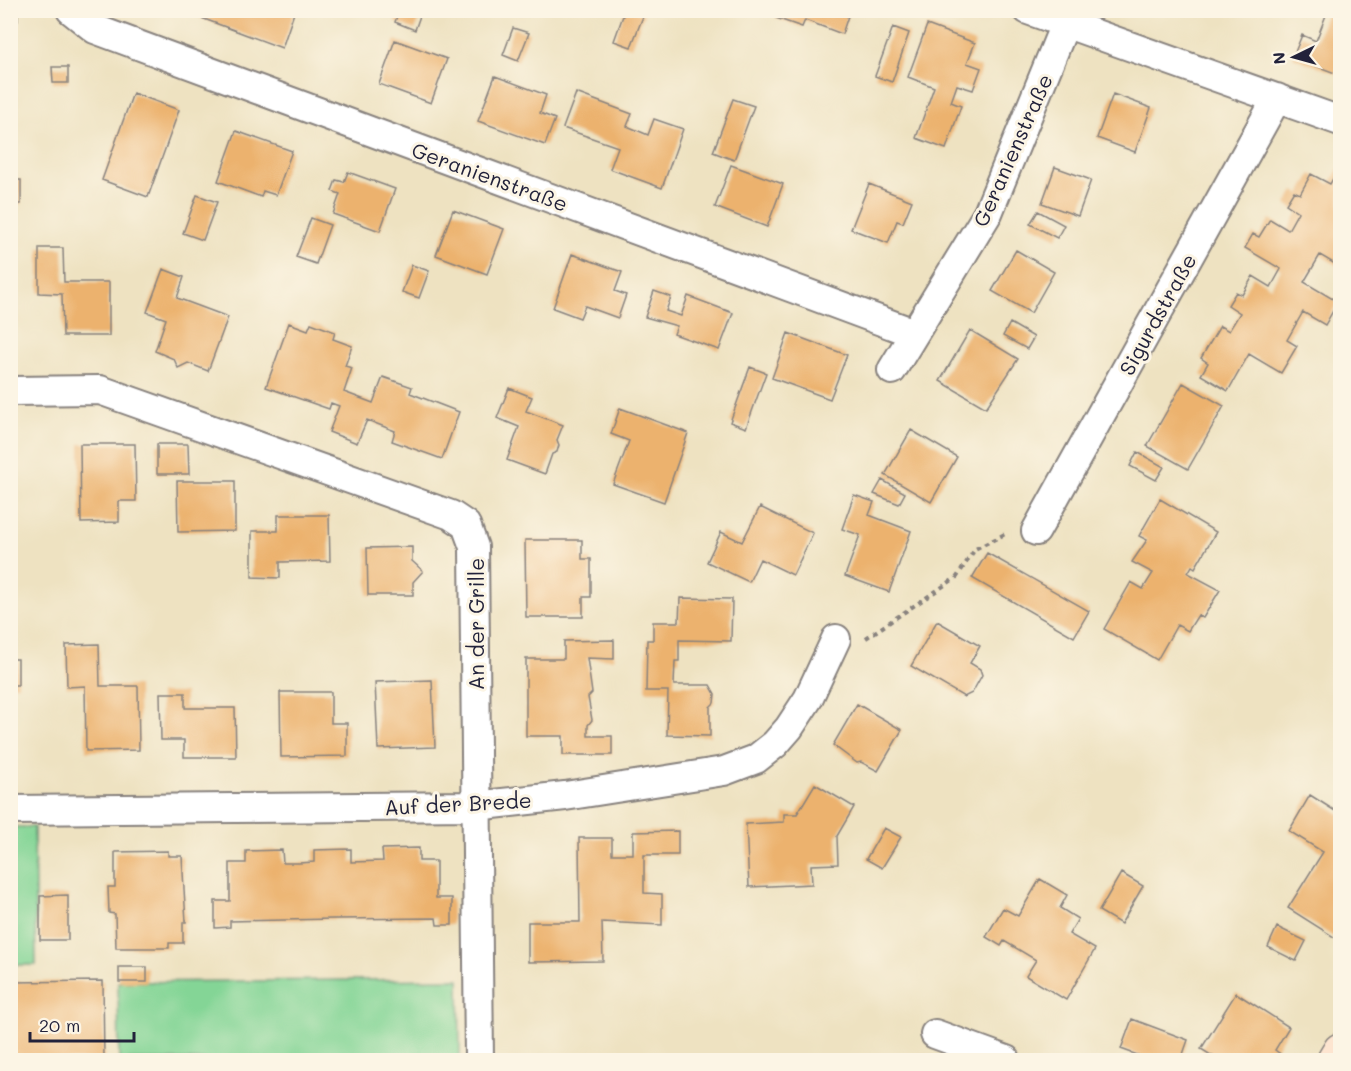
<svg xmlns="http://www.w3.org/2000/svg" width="1351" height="1071" font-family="Mali,sans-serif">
	<rect width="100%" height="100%" fill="#fcf5e5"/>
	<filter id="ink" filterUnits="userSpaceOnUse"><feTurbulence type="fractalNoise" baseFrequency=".0167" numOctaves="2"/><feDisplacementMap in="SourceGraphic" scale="12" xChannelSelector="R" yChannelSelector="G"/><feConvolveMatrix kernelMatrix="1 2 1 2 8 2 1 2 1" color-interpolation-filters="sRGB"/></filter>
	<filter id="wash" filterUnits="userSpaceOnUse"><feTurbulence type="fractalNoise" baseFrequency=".008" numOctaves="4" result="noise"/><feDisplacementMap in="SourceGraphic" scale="24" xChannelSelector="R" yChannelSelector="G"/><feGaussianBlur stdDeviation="1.35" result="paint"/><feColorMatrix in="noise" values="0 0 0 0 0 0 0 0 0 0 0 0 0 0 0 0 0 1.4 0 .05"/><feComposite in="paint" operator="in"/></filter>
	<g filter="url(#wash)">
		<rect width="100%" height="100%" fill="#eee2c1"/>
		<path fill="#84d596" stroke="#537c68" stroke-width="1.5" d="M 11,827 L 34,827 L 36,965 L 11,965 Z
			M 459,979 L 460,1060 L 119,1060 L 118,982 Z"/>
		<g id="blocks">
			<path fill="#ecb26e" d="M 10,10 L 18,10 L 18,21 L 10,21 Z
				M 180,10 L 295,10 L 282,48 Z
				M 399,10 L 422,10 L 415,30 L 395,22 Z
				M 625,10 L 644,14 L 631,47 L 614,41 Z
				M 779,10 L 850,10 L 842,34 L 805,20 L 802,27 L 776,18 Z
				M 1328,10 L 1340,10 L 1340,75 L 1293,57 L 1302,35 L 1316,41 Z
				M 927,25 L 975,43 L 967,63 L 981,68 L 973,90 L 957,85 L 951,102 L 961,106 L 946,149 L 916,138 L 934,87 L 908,77 Z
				M 893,27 L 909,33 L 892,82 L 875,76 Z
				M 513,28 L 529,33 L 518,61 L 503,55 Z
				M 395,40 L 447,59 L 431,103 L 379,84 Z
				M 52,67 L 68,67 L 68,83 L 53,83 Z
				M 495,76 L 546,95 L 540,113 L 555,119 L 545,145 L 478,121 Z
				M 133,93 L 179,110 L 148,197 L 102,180 Z
				M 576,93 L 632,114 L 627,126 L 648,135 L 654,119 L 683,129 L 662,188 L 610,169 L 618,147 L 563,128 Z
				M 1113,94 L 1151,108 L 1135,152 L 1097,138 Z
				M 733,99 L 754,106 L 734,160 L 713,152 Z
				M 236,131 L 292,151 L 276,195 L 263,191 L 261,197 L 218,181 Z
				M 731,165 L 783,184 L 767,227 L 715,207 Z
				M 1340,166 L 1340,267 L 1320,255 L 1304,282 L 1338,302 L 1325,325 L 1303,312 L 1287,340 L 1297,346 L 1281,373 L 1249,354 L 1228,391 L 1201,375 L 1208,363 L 1201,358 L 1220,326 L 1229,331 L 1240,313 L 1228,305 L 1236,292 L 1242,295 L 1253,276 L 1271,287 L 1281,269 L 1245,248 L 1253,234 L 1259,237 L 1270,219 L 1288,230 L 1298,212 L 1286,204 L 1294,191 L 1300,194 L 1311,174 L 1330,184 Z
				M 1055,167 L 1091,180 L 1078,216 L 1042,203 Z
				M 348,172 L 395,189 L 380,231 L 333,214 L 340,194 L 332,191 L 336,180 L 344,182 Z
				M 10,180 L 21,180 L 21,204 L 10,204 Z
				M 869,184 L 912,201 L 903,223 L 897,221 L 888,243 L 851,229 Z
				M 197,195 L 217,202 L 203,240 L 183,233 Z
				M 453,210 L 504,229 L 487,274 L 436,255 Z
				M 1038,211 L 1064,225 L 1057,238 L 1030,224 Z
				M 311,218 L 330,225 L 316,264 L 296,257 Z
				M 39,248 L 63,248 L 64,282 L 109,282 L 109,336 L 63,336 L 62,294 L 39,293 Z
				M 1016,250 L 1054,272 L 1031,313 L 992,291 Z
				M 572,254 L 622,272 L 615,291 L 626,295 L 618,318 L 585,306 L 580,318 L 553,308 Z
				M 412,265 L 429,271 L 419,298 L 402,292 Z
				M 163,269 L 184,277 L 177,298 L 228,317 L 208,371 L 188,363 L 178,368 L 174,359 L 155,351 L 166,319 L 147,312 Z
				M 654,291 L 671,297 L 666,311 L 681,316 L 688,296 L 733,313 L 719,350 L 674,334 L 677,326 L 645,317 Z
				M 289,323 L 308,330 L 311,323 L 335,332 L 333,339 L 352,346 L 345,366 L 352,368 L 344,392 L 373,403 L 383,377 L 412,387 L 410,393 L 459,412 L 442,459 L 392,441 L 395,431 L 367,420 L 357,443 L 329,432 L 339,406 L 331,403 L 329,409 L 266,387 Z
				M 1010,323 L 1034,337 L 1027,349 L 1003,336 Z
				M 970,330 L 1018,359 L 986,408 L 940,381 Z
				M 788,333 L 847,355 L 830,399 L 772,378 Z
				M 750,367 L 766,373 L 746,428 L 730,422 Z
				M 1183,383 L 1224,406 L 1188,469 L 1147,446 Z
				M 509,388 L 532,397 L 526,411 L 563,425 L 557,440 L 559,445 L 557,452 L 552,454 L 545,474 L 507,460 L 519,427 L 497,418 Z
				M 620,408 L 688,433 L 664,502 L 613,484 L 629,441 L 611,434 Z
				M 911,430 L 957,457 L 931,502 L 885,475 Z
				M 80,444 L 135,444 L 136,501 L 119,501 L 119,522 L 81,523 Z
				M 157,444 L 188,444 L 189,474 L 157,474 Z
				M 1137,452 L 1164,467 L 1156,480 L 1130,466 Z
				M 882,480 L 905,493 L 899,504 L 874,494 Z
				M 177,481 L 235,481 L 235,531 L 178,532 Z
				M 854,495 L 874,502 L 869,515 L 911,531 L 889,592 L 845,576 L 860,535 L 842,529 Z
				M 1160,499 L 1216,532 L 1195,568 L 1192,566 L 1188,573 L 1220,590 L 1203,618 L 1198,615 L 1188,631 L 1177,625 L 1157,660 L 1104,629 L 1131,582 L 1143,589 L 1153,573 L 1132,562 L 1147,540 L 1139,536 Z
				M 760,507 L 813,533 L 793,575 L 760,559 L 749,582 L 707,562 L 721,532 L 742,542 Z
				M 278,515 L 329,515 L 330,561 L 280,562 L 280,578 L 252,577 L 252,531 L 278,531 Z
				M 525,540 L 582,540 L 582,559 L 591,559 L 591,597 L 583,597 L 583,617 L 526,617 Z
				M 412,547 L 412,561 L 423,571 L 413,582 L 413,595 L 368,595 L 367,548 Z
				M 987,553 L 1089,611 L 1074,637 L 972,578 Z
				M 680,598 L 732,599 L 731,641 L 679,640 L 679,661 L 675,661 L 674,685 L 710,685 L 715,694 L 714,703 L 710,707 L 710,736 L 667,735 L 668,691 L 646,691 L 647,640 L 653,640 L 653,622 L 679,622 Z
				M 937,621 L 980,646 L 970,663 L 980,669 L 982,675 L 972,693 L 964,697 L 911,666 Z
				M 614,640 L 614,659 L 587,658 L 592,693 L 588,697 L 592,720 L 588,725 L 588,736 L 612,736 L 612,755 L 563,755 L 563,736 L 526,736 L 526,659 L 564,659 L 564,641 Z
				M 99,644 L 100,686 L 138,686 L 139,750 L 86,751 L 85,686 L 67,687 L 66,645 Z
				M 10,659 L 18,659 L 18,685 L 10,685 Z
				M 432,680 L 435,747 L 378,749 L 375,682 Z
				M 280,692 L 331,692 L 331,723 L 347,723 L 347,756 L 281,757 Z
				M 160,693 L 185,693 L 185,708 L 235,708 L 236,757 L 184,757 L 184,740 L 161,740 Z
				M 857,704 L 902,730 L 878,771 L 861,762 L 857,763 L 833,745 Z
				M 815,784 L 854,807 L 837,836 L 838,864 L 811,865 L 812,884 L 749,887 L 746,824 L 784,822 L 784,814 L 797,814 Z
				M 1310,795 L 1340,814 L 1340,941 L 1288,908 L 1323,852 L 1289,831 Z
				M 884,828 L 901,837 L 882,868 L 866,859 Z
				M 678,831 L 678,855 L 644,855 L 644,893 L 662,894 L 662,925 L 602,922 L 603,961 L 528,962 L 528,922 L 580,922 L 579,838 L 612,838 L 612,854 L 633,854 L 633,832 Z
				M 419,848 L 419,861 L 436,861 L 436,898 L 452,898 L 452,925 L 437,925 L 436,918 L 333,919 L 230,921 L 230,927 L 215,928 L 215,901 L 230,901 L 230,863 L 246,863 L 246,851 L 282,850 L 283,863 L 299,863 L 314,862 L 314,850 L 351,849 L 351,862 L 383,861 L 382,849 Z
				M 168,851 L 168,856 L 182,856 L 186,922 L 183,922 L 183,943 L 169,943 L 169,948 L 116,948 L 115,914 L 109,913 L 108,887 L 115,887 L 115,852 Z
				M 1121,873 L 1143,886 L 1121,924 L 1099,911 Z
				M 1040,879 L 1067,895 L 1060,908 L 1078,919 L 1069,934 L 1095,949 L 1066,1000 L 1026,976 L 1036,960 L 1004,941 L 1001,946 L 986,937 L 1003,908 L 1018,916 Z
				M 68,895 L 68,940 L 40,940 L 40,896 Z
				M 1277,927 L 1306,941 L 1296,961 L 1268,947 Z
				M 119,967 L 147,967 L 147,982 L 119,982 Z
				M 103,981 L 104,1060 L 10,1060 L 10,982 Z
				M 1236,993 L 1289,1027 L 1275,1050 L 1283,1056 L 1281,1060 L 1219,1060 L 1201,1049 Z
				M 1132,1019 L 1188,1040 L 1181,1060 L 1151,1060 L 1121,1049 Z"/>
		</g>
	</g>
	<g filter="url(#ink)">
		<use href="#blocks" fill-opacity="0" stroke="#88827e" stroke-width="1.5"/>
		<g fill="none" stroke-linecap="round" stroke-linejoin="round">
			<defs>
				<path id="minor" d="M 71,10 L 95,29 L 914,333
					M 1028,10 L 1340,121
					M 892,370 L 988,213 L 1065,24 L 1068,10
					M 10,391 L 100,390 L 451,515 L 466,525 L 474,547 L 479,1060
					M 1036,531 L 1277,98
					M 10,810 L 475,806 L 565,796 L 724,771 L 756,759 L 775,744 L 789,728 L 808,699 L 836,639
					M 935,1034 L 1006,1060"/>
				<path id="secondary" d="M 1334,1060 L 1340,1050"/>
			</defs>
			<use href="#minor" stroke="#88827e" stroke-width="32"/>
			<use href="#secondary" stroke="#88827e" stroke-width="36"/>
			<path stroke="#88827e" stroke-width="4" stroke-dasharray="4.5 4.5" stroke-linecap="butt" d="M 866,638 L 957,577 L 975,549 L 1005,534"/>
			<use href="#minor" stroke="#fff" stroke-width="28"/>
			<use href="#secondary" stroke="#fde5d0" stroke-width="33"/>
		</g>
	</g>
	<g text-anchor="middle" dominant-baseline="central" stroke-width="6" stroke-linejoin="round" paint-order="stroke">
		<g font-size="21" fill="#22223b" stroke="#fcf5e5">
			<text transform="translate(1012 150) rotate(-66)">Geranienstraße</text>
			<text transform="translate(490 176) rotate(20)">Geranienstraße</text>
			<text transform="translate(1157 314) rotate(-61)">Sigurdstraße</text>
			<text transform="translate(475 624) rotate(-90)">An der Grille</text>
			<text transform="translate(458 803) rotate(-3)">Auf der Brede</text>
		</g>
	</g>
	<rect width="1351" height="1071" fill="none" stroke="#fcf5e5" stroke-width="36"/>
	<g transform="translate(1294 57) rotate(265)" stroke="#fcf5e5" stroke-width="4.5" paint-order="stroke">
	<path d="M0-4.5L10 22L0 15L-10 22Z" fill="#22223b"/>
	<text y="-9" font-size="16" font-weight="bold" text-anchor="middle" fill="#22223b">N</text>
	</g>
	<path d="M30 1032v9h104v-9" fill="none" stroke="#22223b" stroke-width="3"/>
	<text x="39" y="1032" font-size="18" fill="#22223b" stroke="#fcf5e5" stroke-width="4.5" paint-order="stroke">20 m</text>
</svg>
